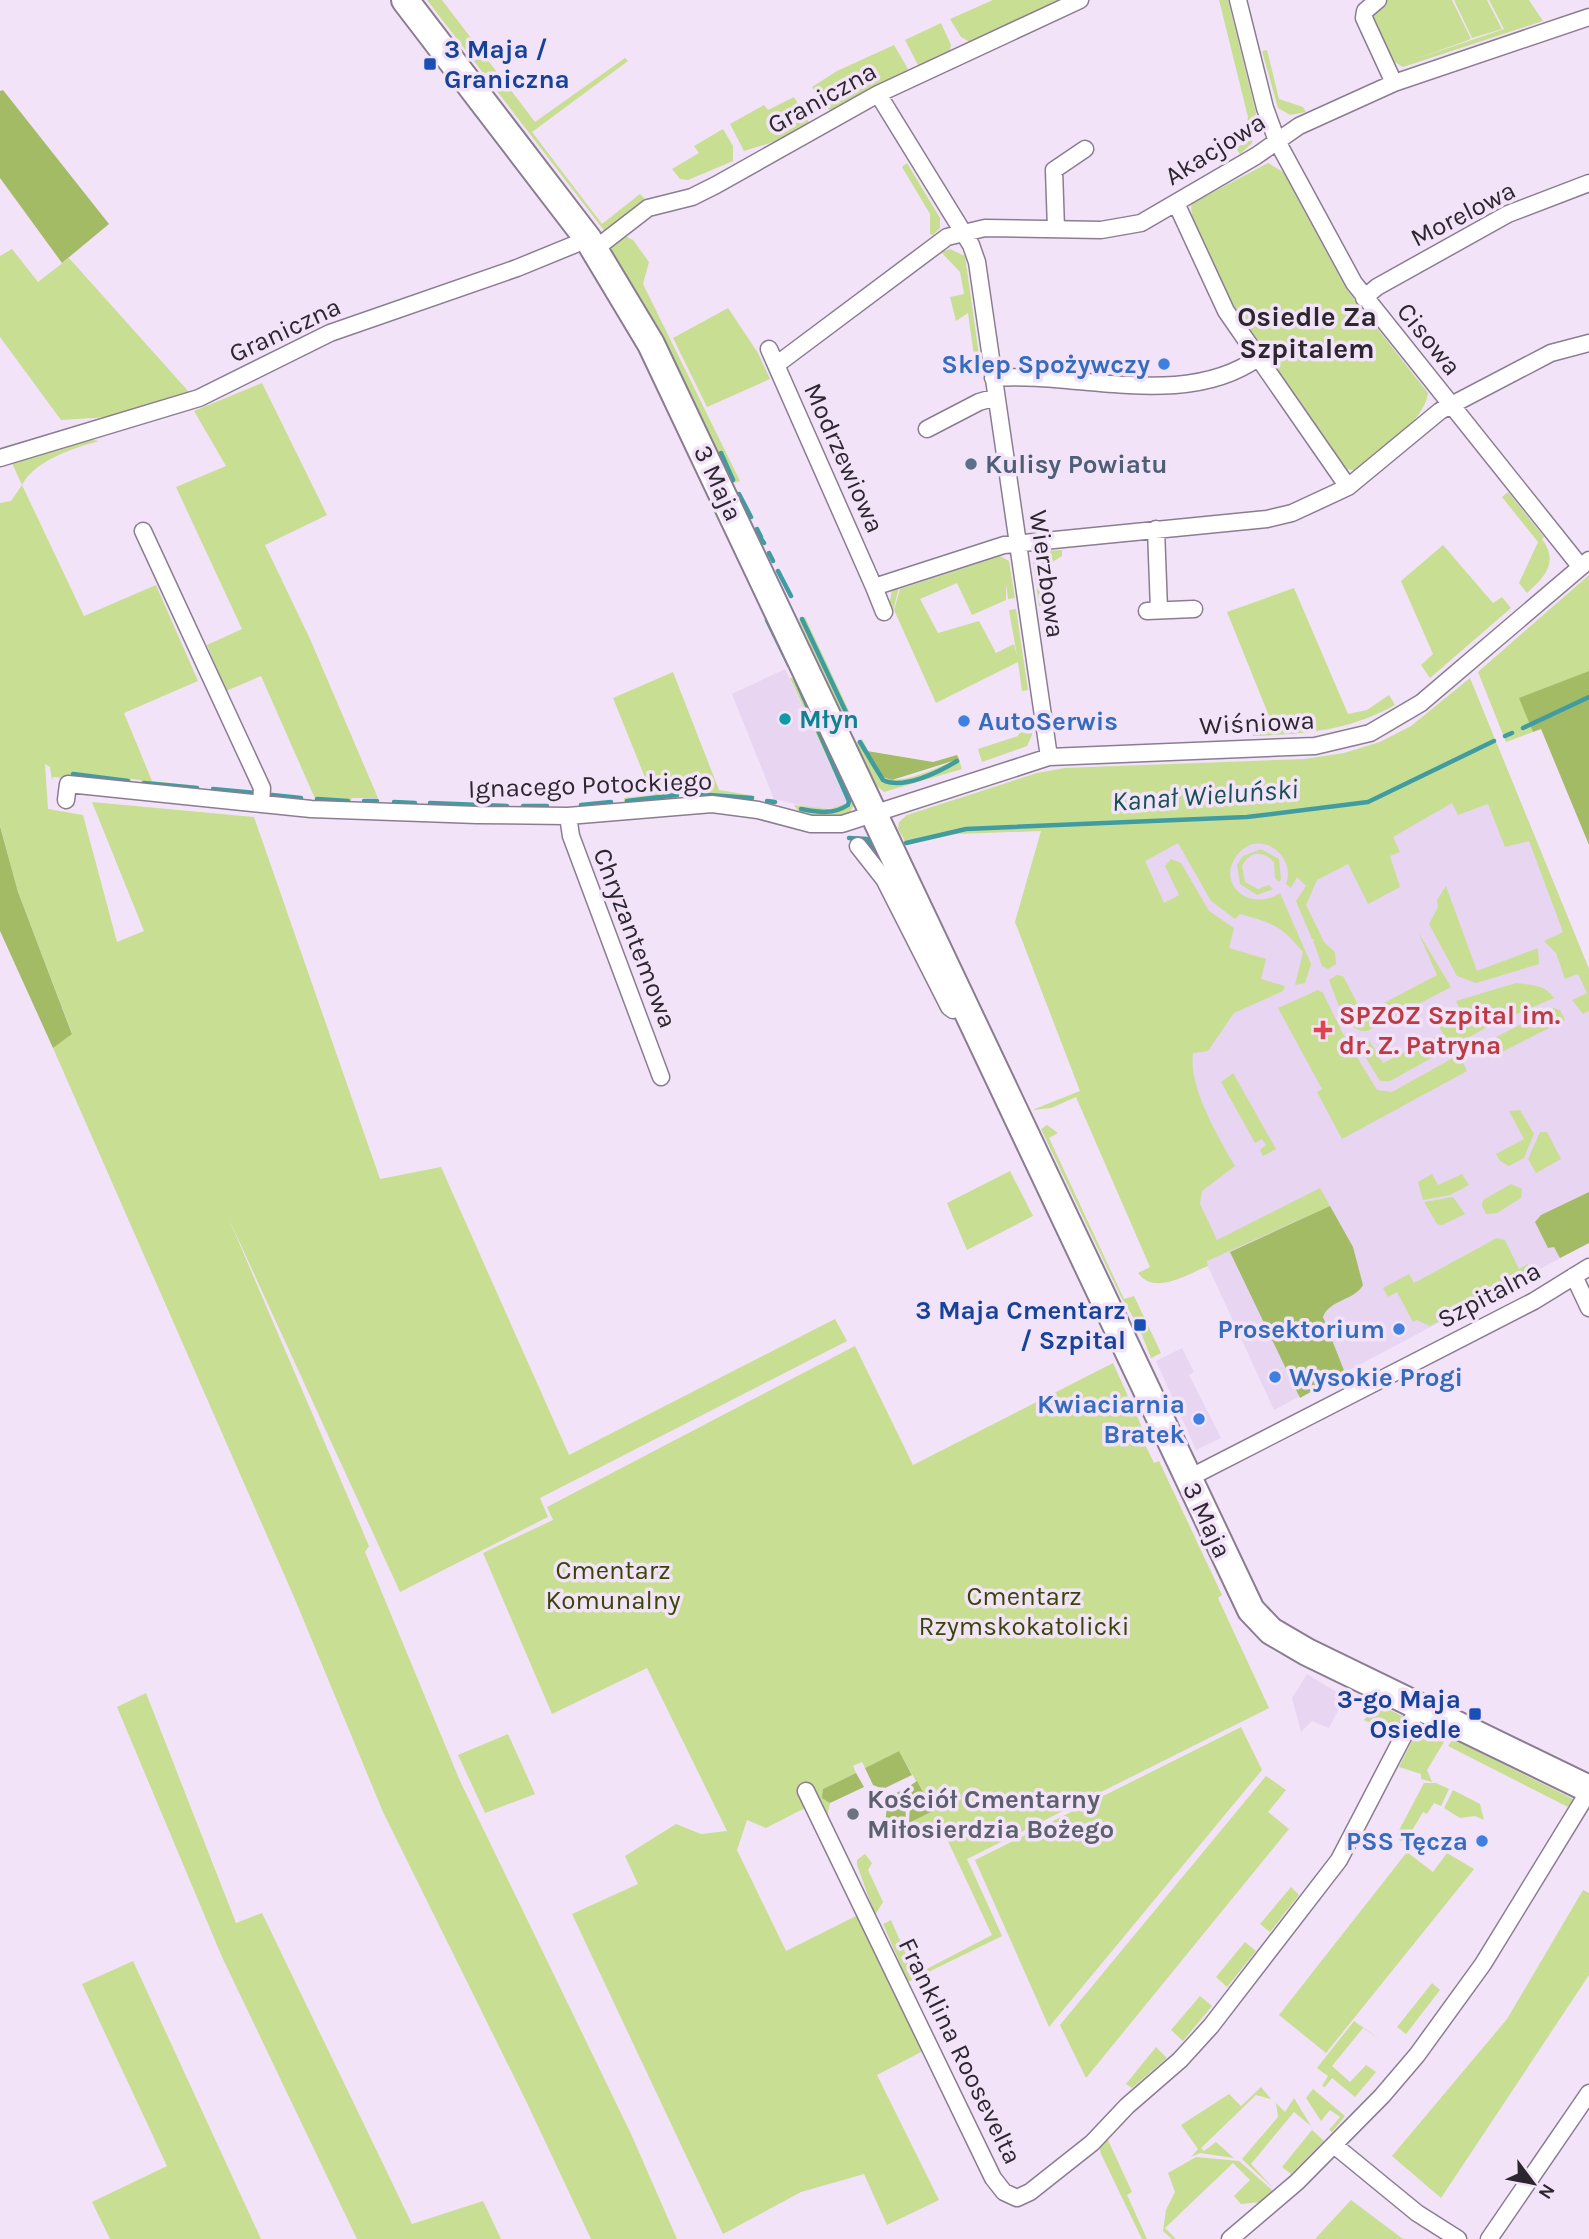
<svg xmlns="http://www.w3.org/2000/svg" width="1589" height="2239" font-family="Karla,sans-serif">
	<rect width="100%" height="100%" fill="#f2e3f9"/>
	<path fill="#e8d5f2" d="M 785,669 L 848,803 L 838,808 L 816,809 L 774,799 L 732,694 Z
		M 1497,745 L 1589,969 L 1589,1243 L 1274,1410 L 1206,1262 L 1015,922 L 1042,831 Z
		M 1182,1348 L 1194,1372 L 1189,1375 L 1221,1438 L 1196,1450 L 1156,1361 Z
		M 1307,1674 L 1345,1697 L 1329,1728 L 1312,1721 L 1301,1732 L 1292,1698 Z"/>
	<path fill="#c8de92" d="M 427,0 L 442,0 L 535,122 L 625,58 L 628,61 L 532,132 L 602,224 L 640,194 L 647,201 L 606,233 Z
		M 993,0 L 1071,0 L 973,44 L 961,37 L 950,19 Z
		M 1219,0 L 1228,0 L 1256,113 L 1252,143 L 1240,154 L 1236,148 L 1244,143 L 1248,117 Z
		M 1388,0 L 1452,0 L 1471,39 L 1413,60 L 1504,29 L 1489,0 L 1529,0 L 1543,21 L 1403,67 L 1393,61 L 1390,62 L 1369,16 Z
		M 1454,0 L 1487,0 L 1502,29 L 1472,38 Z
		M 941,23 L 951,45 L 949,55 L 919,67 L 905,40 Z
		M 894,45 L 908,69 L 907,74 L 835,112 L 826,108 L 812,87 L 837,71 Z
		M 1267,50 L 1279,99 L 1303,107 L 1306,112 L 1290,115 L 1278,108 L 1262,51 Z
		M 794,97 L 810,124 L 799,134 L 744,151 L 730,124 L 764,105 L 768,110 Z
		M 723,129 L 733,146 L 733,161 L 688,180 L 680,179 L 672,169 L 699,153 L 694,146 Z
		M 907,163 L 940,218 L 940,228 L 933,235 L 930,234 L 930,214 L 902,167 Z
		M 1268,163 L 1283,172 L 1347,290 L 1428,393 C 1426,419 1378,453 1358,471 L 1346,469 C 1297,399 1243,332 1208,255 C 1201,239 1191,223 1191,204 Z
		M 623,235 L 633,240 L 649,262 L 643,284 L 740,481 L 733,483 L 666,345 L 612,252 L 612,246 Z
		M 12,249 L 38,282 L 69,258 L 189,392 L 109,417 L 61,420 L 0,337 L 0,256 Z
		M 950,249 L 965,256 L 979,355 L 974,356 L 968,313 L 956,321 L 950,297 L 964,294 L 960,272 L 941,252 Z
		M 728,308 L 758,353 L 770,379 L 707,407 L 673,338 Z
		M 262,383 L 327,515 L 265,545 L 310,639 L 378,798 L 352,798 L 349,804 L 317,803 L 261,676 L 226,691 L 207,645 L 242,629 L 176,487 L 226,466 L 194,411 Z
		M 74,437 L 99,441 C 73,448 34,461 22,485 L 84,616 L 156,585 L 198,681 L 124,713 L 152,781 L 199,786 L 199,790 L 141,784 L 141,780 L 131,779 L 130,783 L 53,777 L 52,780 L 50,767 L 45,764 L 48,809 L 83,815 L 117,942 L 144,931 L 92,802 L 254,817 L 380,1179 L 441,1167 L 569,1455 L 835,1319 L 847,1341 L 540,1498 L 548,1517 L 400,1592 L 228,1217 L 369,1546 L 365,1552 L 460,1781 L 631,2134 L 677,2239 L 591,2239 L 527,2103 L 383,1812 L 294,1597 L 53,1048 L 72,1033 L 18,892 L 0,825 L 0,503 L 11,501 L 22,485 L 11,461 Z
		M 1508,492 L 1544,537 L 1542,539 C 1559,562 1545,577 1527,593 L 1519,583 L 1538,542 L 1502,497 Z
		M 1443,545 L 1493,603 L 1502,597 L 1511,608 L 1430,678 L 1421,665 L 1433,654 L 1401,581 Z
		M 1062,550 L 1062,556 L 1037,572 L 1042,605 L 1039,606 L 1033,561 L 1044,551 Z
		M 989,556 L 1000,556 L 1009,561 L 1015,598 L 1008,599 L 1006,583 L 1006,600 L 972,615 L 957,583 L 920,599 L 938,633 L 979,621 L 996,653 L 1014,644 L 1017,656 L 1009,610 L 1016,609 L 1028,690 L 1022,691 L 1018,662 L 936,703 L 894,610 L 900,589 L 991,559 L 899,587 L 893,611 L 889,608 L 892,589 Z
		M 1589,575 L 1589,671 L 1520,698 L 1533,732 L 1506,742 L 1478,672 Z
		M 1294,588 L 1348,714 L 1367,710 L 1389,695 L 1395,705 C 1348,731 1306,734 1253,736 L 1252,722 L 1271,721 L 1227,612 Z
		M 805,617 L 856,726 L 849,728 L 799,621 Z
		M 673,672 L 719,790 L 755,796 L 752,802 L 693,798 L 690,791 L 679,792 L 678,799 L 624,803 L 624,798 L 652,795 L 613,698 Z
		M 798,677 L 856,801 L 849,814 C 834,820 802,821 794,805 L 829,809 L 848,803 L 790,678 Z
		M 1470,678 L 1589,969 L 1589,1011 L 1583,1014 L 1572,1000 L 1587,993 L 1578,974 L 1565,979 L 1556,953 L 1544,941 L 1563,932 L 1529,841 L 1505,847 L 1488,804 L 1458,815 L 1452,803 L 1393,837 L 1400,852 L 1390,856 L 1400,887 L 1368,904 L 1348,864 L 1317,880 L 1306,905 L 1324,942 L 1335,952 L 1336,964 L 1328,969 L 1322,966 L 1313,940 L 1315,939 L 1312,939 L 1296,901 L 1306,886 L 1297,877 L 1291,888 L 1286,884 C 1297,855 1259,828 1238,854 C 1214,883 1250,913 1280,893 L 1311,964 L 1305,983 L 1295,985 L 1303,952 C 1281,925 1272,923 1240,914 L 1235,919 L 1211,901 L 1178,843 L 1145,861 L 1164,903 L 1179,895 L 1165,866 L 1171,859 L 1181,863 L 1209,911 L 1234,928 L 1229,948 L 1266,959 L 1261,979 L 1285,986 L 1283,991 L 1234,1013 L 1208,1051 L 1193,1053 C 1188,1086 1218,1137 1235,1166 L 1202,1191 L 1200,1204 L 1217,1240 L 1320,1188 L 1330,1206 L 1207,1261 L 1208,1266 C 1187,1274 1155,1296 1138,1273 L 1150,1267 L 1076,1097 L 1051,1108 L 1032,1110 L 1080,1091 L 1015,922 L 1041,831 L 957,834 L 907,845 L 898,829 L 899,822 L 907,815 L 1037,773 L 1065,768 L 1304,759 L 1344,753 L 1380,742 L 1411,726 Z
		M 1032,716 L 1032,735 L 1027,746 L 982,762 L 978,749 L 1018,736 L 1025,717 Z
		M 862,739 L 882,777 C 902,787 939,766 959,759 L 962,769 L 884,792 L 876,785 L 856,743 Z
		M 1261,849 L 1279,859 L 1281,879 L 1279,882 L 1275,878 L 1274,862 C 1262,850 1250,851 1242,866 L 1245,882 L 1258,889 L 1269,885 L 1273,889 L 1257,895 L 1240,884 L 1237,865 L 1243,856 Z
		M 1446,886 L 1477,971 L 1538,948 L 1539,964 L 1476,983 L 1457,976 L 1429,924 L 1438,907 L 1437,900 Z
		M 1418,932 L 1451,987 L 1367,1031 C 1345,1033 1336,997 1329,980 L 1337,975 L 1343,976 L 1363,1014 L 1437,975 Z
		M 1516,983 C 1531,985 1545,984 1554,998 L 1489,1026 L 1390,1081 L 1380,1081 L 1361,1050 L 1369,1040 L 1383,1063 L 1443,1033 L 1437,1024 L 1461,1011 L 1456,1001 Z
		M 1318,990 L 1323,993 L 1342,1032 L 1377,1090 L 1392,1092 L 1453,1058 L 1457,1064 L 1463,1063 L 1467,1071 L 1342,1139 L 1317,1092 L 1322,1089 L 1278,1008 Z
		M 1553,1008 L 1560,1010 L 1565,1020 L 1498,1054 L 1494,1047 L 1499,1043 L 1496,1037 Z
		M 1233,1073 L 1276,1149 L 1263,1156 L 1260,1150 L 1266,1145 L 1262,1139 L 1255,1143 L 1221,1082 Z
		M 1520,1110 L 1534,1134 L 1524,1158 L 1509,1166 L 1500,1161 L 1496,1154 L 1524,1139 L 1509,1111 Z
		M 1047,1125 L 1058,1133 L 1049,1138 L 1124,1299 L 1134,1296 L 1161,1353 L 1151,1358 L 1140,1330 L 1144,1328 L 1141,1321 L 1136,1322 L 1120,1295 L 1041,1129 Z
		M 1540,1132 L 1547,1132 L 1561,1159 L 1536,1173 L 1528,1159 Z
		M 1010,1171 L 1033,1216 L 967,1250 L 947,1203 Z
		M 1432,1174 L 1438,1185 L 1462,1174 L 1469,1185 L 1450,1195 L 1423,1200 L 1418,1182 Z
		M 1511,1184 L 1522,1189 L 1521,1198 L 1497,1213 L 1486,1214 L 1482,1206 L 1483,1200 Z
		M 1453,1197 L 1465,1214 L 1442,1225 L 1437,1224 L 1424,1202 Z
		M 1497,1238 L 1505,1240 L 1519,1269 L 1528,1264 L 1533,1272 L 1430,1326 L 1417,1320 L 1413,1322 L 1397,1292 L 1388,1297 L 1383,1288 L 1409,1274 L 1414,1283 Z
		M 855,1346 L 913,1465 L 1113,1363 L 1145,1434 L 1141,1436 L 1154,1463 L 1159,1461 L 1222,1595 L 1218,1598 L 1269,1708 L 967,1859 L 1002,1936 L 908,1982 L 883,1924 L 891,1920 L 915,1975 L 992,1935 L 939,1822 L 916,1834 L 909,1823 L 933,1811 L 899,1751 L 865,1768 L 862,1762 L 853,1766 L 856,1773 L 823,1789 L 830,1803 L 827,1818 L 838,1842 L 807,1807 L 766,1828 L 747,1820 L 737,1850 L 786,1951 L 858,1915 L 923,2051 L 877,2075 L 939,2200 L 887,2225 L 864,2174 L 801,2192 L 723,2234 L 572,1914 L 638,1884 L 625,1856 L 676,1824 L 701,1834 L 727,1831 L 647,1668 L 552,1714 L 483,1553 L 553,1520 L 547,1507 Z
		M 146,1693 L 236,1923 L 262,1913 L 412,2224 L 483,2201 L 501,2239 L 357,2239 L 222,1957 L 117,1707 Z
		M 1378,1704 L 1404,1717 L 1394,1736 L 1364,1720 Z
		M 1424,1725 L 1447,1737 L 1427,1770 L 1432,1782 L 1421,1779 L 1421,1774 L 1399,1767 L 1418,1729 Z
		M 1241,1727 L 1262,1770 L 1049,2027 L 975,1860 Z
		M 508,1734 L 535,1794 L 485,1813 L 458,1755 Z
		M 1453,1739 L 1573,1799 L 1568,1807 L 1448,1746 Z
		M 1266,1776 L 1286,1790 L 1268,1812 L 1289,1829 L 1086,2078 L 1060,2025 Z
		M 1424,1783 L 1436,1783 L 1449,1789 L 1441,1806 L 1434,1803 L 1427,1814 L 1423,1812 L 1407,1839 L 1400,1841 L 1397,1834 Z
		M 1453,1790 L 1480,1804 L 1484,1820 L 1475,1816 L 1460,1818 L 1444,1808 Z
		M 1407,1852 L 1433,1872 L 1447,1853 L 1474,1869 L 1326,2053 L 1279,2015 Z
		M 865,1854 L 872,1863 L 868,1870 L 883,1902 L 875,1915 L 857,1865 L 857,1860 Z
		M 1291,1887 L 1299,1895 L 1270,1932 L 1260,1924 Z
		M 1583,1890 L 1589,1893 L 1589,1975 L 1441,2198 L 1392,2156 L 1507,2019 Z
		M 1245,1942 L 1256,1951 L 1227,1987 L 1216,1977 Z
		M 133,1961 L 261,2239 L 110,2239 L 92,2202 L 167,2166 L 82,1984 Z
		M 1432,1983 L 1440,1990 L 1406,2034 L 1397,2027 Z
		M 1200,1996 L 1212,2006 L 1183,2041 L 1171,2030 Z
		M 1354,2021 L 1381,2040 L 1363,2028 L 1332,2066 L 1350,2082 L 1366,2065 L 1376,2072 L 1355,2097 L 1332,2078 L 1325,2087 L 1322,2086 L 1328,2076 L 1317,2068 Z
		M 1156,2047 L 1167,2058 L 1132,2088 L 1126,2084 Z
		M 1261,2087 L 1271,2099 L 1256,2095 L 1201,2148 L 1204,2151 L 1216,2142 L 1234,2158 L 1200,2153 L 1191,2157 L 1198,2149 L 1181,2125 L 1229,2094 L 1241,2106 Z
		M 1313,2089 L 1345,2116 L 1332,2132 L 1329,2130 L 1340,2117 L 1330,2110 L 1321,2121 L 1306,2098 Z
		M 1294,2098 L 1311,2126 L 1294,2112 L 1251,2164 L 1274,2189 L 1242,2159 L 1278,2117 L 1276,2103 L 1285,2112 Z
		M 1312,2130 L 1324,2141 L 1291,2174 L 1282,2167 Z
		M 1107,2138 L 1132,2192 L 1127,2195 L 1147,2239 L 1142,2239 L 1101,2154 L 1099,2145 Z
		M 1196,2157 L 1239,2161 L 1273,2191 L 1261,2202 L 1241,2204 L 1234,2196 L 1250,2180 L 1233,2163 L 1165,2228 L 1176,2239 L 1172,2239 L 1163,2231 L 1166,2210 L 1175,2192 L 1168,2173 Z
		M 1351,2200 L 1403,2239 L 1315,2239 Z"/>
	<path fill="#a4bb66" d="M 3,90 L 109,224 L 62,263 L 0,178 L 0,91 Z
		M 1589,671 L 1589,845 L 1541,729 L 1533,732 L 1519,698 Z
		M 867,751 L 933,762 L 957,755 L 959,759 L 892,780 L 882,777 Z
		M 0,826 L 18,892 L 72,1034 L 53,1048 L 0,931 Z
		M 1589,1192 L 1589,1243 L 1560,1258 L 1554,1247 L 1548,1248 L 1535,1222 L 1541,1215 Z
		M 1330,1206 L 1353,1247 L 1363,1285 C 1354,1301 1330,1299 1323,1317 L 1345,1373 L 1300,1398 L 1230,1252 Z
		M 899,1751 L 912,1775 L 883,1789 L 873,1785 L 865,1768 Z
		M 856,1773 L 864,1787 L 830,1803 L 822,1798 L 823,1789 Z
		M 917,1781 L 933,1811 L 909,1823 L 911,1785 Z
		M 905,1788 L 906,1825 L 882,1837 L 873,1831 L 885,1824 L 888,1798 Z"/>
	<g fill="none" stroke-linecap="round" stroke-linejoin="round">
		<path stroke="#409ca1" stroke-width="4.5" d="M 721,453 L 733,480
			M 739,494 L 751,517
			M 757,529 L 761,537
			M 762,540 L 764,543
			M 769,553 L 773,561
			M 778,571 L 791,596
			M 802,619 L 853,727
			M 767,620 L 789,665
			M 796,680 L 849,801 L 848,805 C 833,815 818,812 801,809
			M 1523,728 L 1589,697
			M 1505,736 L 1512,733
			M 860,742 L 872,762
			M 872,762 L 883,780 C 903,790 939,772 957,761
			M 73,774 L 128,781
			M 144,783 L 197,788
			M 213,789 L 256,793
			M 694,794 L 752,798
			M 272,795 L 301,798
			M 317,799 L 348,801
			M 364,801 L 377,801
			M 627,801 L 677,795
			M 767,801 L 775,802
			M 394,802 L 415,803
			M 430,803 L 507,806
			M 581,805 L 611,802
			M 523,806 L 547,806
			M 849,838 L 867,839 L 876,853
			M 906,843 L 966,829 L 1247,817 L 1368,802 L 1494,741"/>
		<defs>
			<path id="street" d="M 1238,0 L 1265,108 L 1277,141 L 1354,283 L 1580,566
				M 1378,0 L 1365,11 L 1364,18 L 1394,83
				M 878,94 L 971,245 L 977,262 L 1049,757
				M 1176,203 L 1226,311 L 1348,487
				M 1056,229 L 1054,170 L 1085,149
				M 595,249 L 648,208 L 692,197 L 716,185 L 878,94 L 1080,0
				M 1364,298 L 1377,287 L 1508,214 L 1589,183
				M 769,349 L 874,587
				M 776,365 L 947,237 L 985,228 L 1101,230 L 1141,223 L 1256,156 L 1299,126 L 1394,83 L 1589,17
				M 993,378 C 1076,371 1185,411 1259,357
				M 927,429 L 979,402 L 996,397
				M 0,458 L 199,398 L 330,333 L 517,268 L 588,239
				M 1156,529 L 1159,610
				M 143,531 L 262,788 L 261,804
				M 1147,611 L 1194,609
				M 884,612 L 874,587 L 1004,545 L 1267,519 L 1292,513 L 1348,487 L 1440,411 L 1551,353 L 1589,343
				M 66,800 L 68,784 L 311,809 L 477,815 L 568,816 L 712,804 L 758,810 L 811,824 L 842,824 L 1049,757 L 1315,746 L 1370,733 L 1421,703 L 1589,560
				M 568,816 L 571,836 L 661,1077
				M 858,846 L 884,879 L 949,1007 L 953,1010 L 965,1006
				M 1574,1276 L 1589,1308
				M 1187,1479 L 1534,1301 L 1589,1267
				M 806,1791 L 993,2178 L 1004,2192 L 1017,2198 L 1030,2192 L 1092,2143 L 1127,2106 L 1180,2060 L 1211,2026 L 1339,1860 L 1419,1706
				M 1334,2145 L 1417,2213 L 1458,2239
				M 1230,2239 L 1297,2182 L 1382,2096 L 1417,2055 L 1483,1964 L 1589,1791
				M 1489,2239 L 1589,2093"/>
			<path id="primary" d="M 405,0 L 588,239 L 651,344 L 1251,1610 L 1271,1631 L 1307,1652 L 1589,1789"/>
		</defs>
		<use href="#street" stroke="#8b7d91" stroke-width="19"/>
		<use href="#primary" stroke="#8b7d91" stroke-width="30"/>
		<use href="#street" stroke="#fff" stroke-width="16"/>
		<use href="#primary" stroke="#fff" stroke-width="26"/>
	</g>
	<g fill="#1a4fb4" stroke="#f2e3f9" stroke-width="2.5">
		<rect x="423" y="57" width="14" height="14" rx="3.5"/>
		<rect x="1133" y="1318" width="14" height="14" rx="3.5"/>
		<rect x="1468" y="1707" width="14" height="14" rx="3.5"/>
	</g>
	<g fill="#3f7fe0" stroke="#f2e3f9" stroke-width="2.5">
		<circle cx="1164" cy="364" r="7"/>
		<circle cx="964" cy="721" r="7"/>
		<circle cx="1399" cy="1329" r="7"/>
		<circle cx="1275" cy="1377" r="7"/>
		<circle cx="1199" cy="1419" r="7"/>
		<circle cx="1482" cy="1841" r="7"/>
	</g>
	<circle fill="#5c6f8a" stroke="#f2e3f9" stroke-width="2.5" cx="971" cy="464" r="7"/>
	<circle fill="#0f9aa8" stroke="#f2e3f9" stroke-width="2.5" cx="785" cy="719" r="7"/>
	<path fill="#e0444e" stroke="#f2e3f9" stroke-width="2.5" d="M1319.5 1019.5h7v7h7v7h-7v7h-7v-7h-7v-7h7z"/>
	<circle fill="#6b7280" stroke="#f2e3f9" stroke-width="2.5" cx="853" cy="1814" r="7"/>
	<g text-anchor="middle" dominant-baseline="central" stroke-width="7" stroke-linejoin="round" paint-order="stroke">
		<g font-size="26" font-weight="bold" fill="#164399" stroke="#f2e3f9" text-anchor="end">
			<text x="444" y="49" text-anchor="start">3 Maja /<tspan x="444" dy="30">Graniczna</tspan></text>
			<text x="1126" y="1310">3 Maja Cmentarz<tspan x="1126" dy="30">/ Szpital</tspan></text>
			<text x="1461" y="1699">3-go Maja<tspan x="1461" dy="30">Osiedle</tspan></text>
		</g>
		<g font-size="26" fill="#2c262e" stroke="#f2e3f9">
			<text transform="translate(822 98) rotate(-29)">Graniczna</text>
			<text transform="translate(1215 149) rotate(-32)">Akacjowa</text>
			<text transform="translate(1463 214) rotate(-27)">Morelowa</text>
			<text transform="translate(285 330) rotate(-25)">Graniczna</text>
			<text transform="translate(1429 339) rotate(51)">Cisowa</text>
			<text transform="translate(844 458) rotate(66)">Modrzewiowa</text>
			<text transform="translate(718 483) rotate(65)">3 Maja</text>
			<text transform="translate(1047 574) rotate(82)">Wierzbowa</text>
			<text transform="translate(1257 723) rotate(-3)">Wiśniowa</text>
			<text transform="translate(590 785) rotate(-2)">Ignacego Potockiego</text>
			<text transform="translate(635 938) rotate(69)">Chryzantemowa</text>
			<text transform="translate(1489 1295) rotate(-28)">Szpitalna</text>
			<text transform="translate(1207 1520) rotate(65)">3 Maja</text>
			<text transform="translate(960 2051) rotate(64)">Franklina Roosevelta</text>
		</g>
		<g font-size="26" font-weight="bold" fill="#366cbe" stroke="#f2e3f9" text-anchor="end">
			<text x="1150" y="364">Sklep Spożywczy</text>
			<text x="978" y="721" text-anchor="start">AutoSerwis</text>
			<text x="1385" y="1329">Prosektorium</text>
			<text x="1289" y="1377" text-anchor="start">Wysokie Progi</text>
			<text x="1185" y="1404">Kwiaciarnia<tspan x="1185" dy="30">Bratek</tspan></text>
			<text x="1468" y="1841">PSS Tęcza</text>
		</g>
		<g font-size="26" font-weight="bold" fill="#4e5e75" stroke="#f2e3f9" text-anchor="start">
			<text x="985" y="464">Kulisy Powiatu</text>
		</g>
		<g font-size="26" font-weight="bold" fill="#0d838f" stroke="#f2e3f9" text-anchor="start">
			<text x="799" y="719">Młyn</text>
		</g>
		<g font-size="26" font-weight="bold" fill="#be3a42" stroke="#f2e3f9" text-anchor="start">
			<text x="1339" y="1015">SPZOZ Szpital im.<tspan x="1339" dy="30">dr. Z. Patryna</tspan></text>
		</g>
		<g font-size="26" fill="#384503" stroke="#f2e3f9">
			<text x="613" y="1570">Cmentarz<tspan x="613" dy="30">Komunalny</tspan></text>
			<text x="1024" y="1596">Cmentarz<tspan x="1024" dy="30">Rzymskokatolicki</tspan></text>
		</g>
		<g font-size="26" font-weight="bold" fill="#5b616d" stroke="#f2e3f9" text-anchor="start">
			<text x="867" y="1799">Kościół Cmentarny<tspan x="867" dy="30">Miłosierdzia Bożego</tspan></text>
		</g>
		<g font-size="28" font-weight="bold" fill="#2c262e" stroke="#f2e3f9">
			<text x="1307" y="316">Osiedle Za<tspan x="1307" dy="32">Szpitalem</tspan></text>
		</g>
		<g font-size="28" font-style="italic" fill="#185152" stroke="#f2e3f9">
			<text transform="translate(1205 795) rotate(-4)">Kanał Wieluński</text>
		</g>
	</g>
	<g transform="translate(1533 2183) rotate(122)" stroke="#f2e3f9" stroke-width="5" paint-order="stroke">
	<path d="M0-5L12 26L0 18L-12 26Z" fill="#2c262e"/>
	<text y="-10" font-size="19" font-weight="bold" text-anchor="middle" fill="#2c262e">N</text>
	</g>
</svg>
